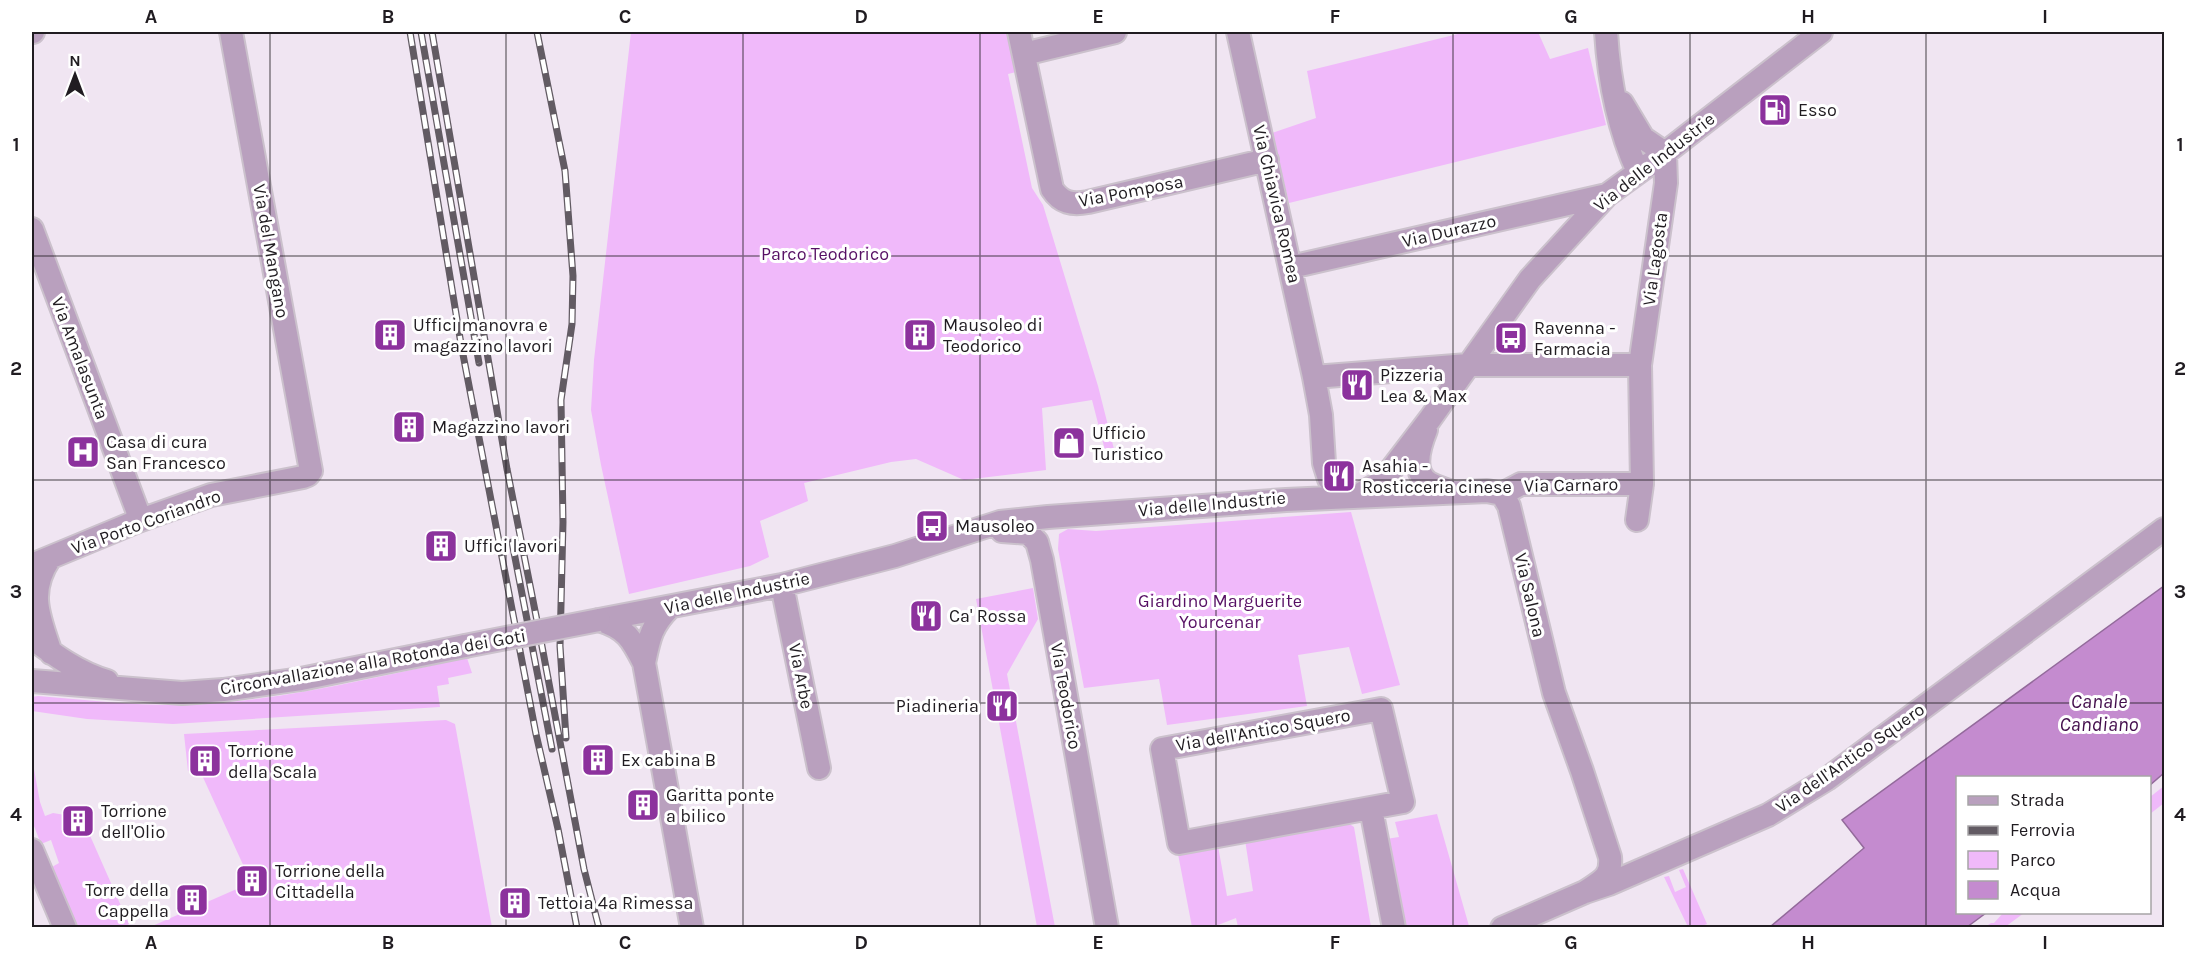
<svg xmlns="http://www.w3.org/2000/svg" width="2196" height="959" font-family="Karla,sans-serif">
	<rect width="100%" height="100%" fill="#f0e5f2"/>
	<path fill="#f0b9fa" d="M 631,32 L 1008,32 L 1016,72 L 1008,74 L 1032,188 L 1043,205 L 1098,386 L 1117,461 L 1108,462 L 1092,400 L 1042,408 L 1046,470 L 964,480 L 916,459 L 891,462 L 804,483 L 808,501 L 760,521 L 769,557 L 750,566 L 629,594 L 601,465 L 591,410 L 594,360 Z
		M 1466,32 L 1538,32 L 1550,59 L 1588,48 L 1606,125 L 1289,203 L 1272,133 L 1316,118 L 1307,71 Z
		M 1351,512 L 1400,685 L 1362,694 L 1349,647 L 1298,655 L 1307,706 L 1167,725 L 1159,679 L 1084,688 L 1058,549 L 1059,534 L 1068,529 L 1096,531 Z
		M 1033,588 L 1038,619 L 1007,674 L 1055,927 L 1037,927 L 976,599 Z
		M 467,658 L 472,673 L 448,678 L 449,684 L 437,686 L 440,707 L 173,724 L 87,719 L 32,711 L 32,697 L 38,696 C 88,700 138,706 188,705 C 282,701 376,677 467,658 Z
		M 446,720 L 455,724 L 492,927 L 150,927 L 239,888 L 246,894 L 259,894 L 266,883 L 261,871 L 253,867 L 245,869 L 201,773 C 214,775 221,765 218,753 L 206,746 L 197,748 L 191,759 L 194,768 L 188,771 L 184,734 Z
		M 32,758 L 40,802 L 45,816 L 53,813 L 65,815 L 64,823 L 70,833 L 79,835 L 88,831 L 129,924 L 124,927 L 77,927 L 52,867 L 59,863 L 51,840 L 41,844 L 32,821 Z
		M 2164,786 L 2164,803 L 2150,814 L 2150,797 Z
		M 1437,814 L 1469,926 L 1402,927 L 1386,839 L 1399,837 L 1395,822 Z
		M 1345,821 L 1354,827 L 1371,927 L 1238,927 L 1236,918 L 1213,927 L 1192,927 L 1178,854 L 1218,846 L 1227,896 L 1253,891 L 1245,840 Z
		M 1683,869 L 1707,924 L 1699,927 L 1688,927 L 1664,877 L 1669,876 L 1675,892 L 1686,887 L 1679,870 Z
		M 2003,913 L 2024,913 L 2005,927 L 1985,927 L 1991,923 L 1994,923 Z"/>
	<path fill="#c48bcf" stroke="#936a9b" stroke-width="1.5" d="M 2164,586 L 2164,773 L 2150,785 L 2150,778 L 1958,778 L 1958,912 L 1986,913 L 1967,927 L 1770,927 L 1864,848 L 1842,820 Z"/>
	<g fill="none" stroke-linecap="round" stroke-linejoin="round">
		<defs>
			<path id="minor" d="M 32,32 L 33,32
				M 1019,32 L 1052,189 C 1061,203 1072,205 1088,202 L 1267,160
				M 1238,32 L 1314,377 L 1321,415 L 1324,463 L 1329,479 L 1340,491 L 1355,497
				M 1606,32 C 1609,80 1618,128 1638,172
				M 1024,54 L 1115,32
				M 1622,103 L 1643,138 L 1665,153
				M 32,229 L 137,510 L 138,521
				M 1291,267 L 1607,195
				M 1314,377 L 1468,365 L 1640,365
				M 1426,430 C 1420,445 1411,472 1429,483 C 1436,487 1444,489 1451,492
				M 1502,494 L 1521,484 L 1642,484
				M 1355,497 L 1378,484 L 1391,470 L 1430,419 L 1530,279 L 1607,195 L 1665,153 L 1821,32
				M 1637,520 L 1642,484 L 1640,365 L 1666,183 L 1665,153
				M 1002,531 L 1028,533 L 1037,542 L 1042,560 L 1107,928
				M 50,558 C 27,592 39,617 51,653
				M 32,565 L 138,521 L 211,495 L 303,477 L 308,475 L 311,471 L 231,32
				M 782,585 L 819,768
				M 599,620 L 782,585 L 895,556 L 1000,522 L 1048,517 L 1286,500 L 1487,491 L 1502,494 L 1509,506 L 1554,693 L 1582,771 L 1610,857 C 1612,878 1601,881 1585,892
				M 599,620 C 626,628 632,639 644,663 L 692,928
				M 32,638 C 54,655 79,673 107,681
				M 644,663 C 649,639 651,626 669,608
				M 32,681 L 182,693 L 223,690 L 301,679 L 465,646
				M 1381,709 L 1403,802 L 1179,843 L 1162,749 Z
				M 1371,809 L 1394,928
				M 32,850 L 65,928
				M 1502,928 L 1585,892 L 1609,884 L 1768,815 L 1827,779 L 2164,529"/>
		</defs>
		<use href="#minor" stroke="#cbc1cc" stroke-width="26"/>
		<use href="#minor" stroke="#b9a0be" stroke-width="22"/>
		<defs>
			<path id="rail" d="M 410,32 L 461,344 L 536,734 L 558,829 L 577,928
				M 421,32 L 479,363
				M 432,32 L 507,469 L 541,641 L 584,869 L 599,928
				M 537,32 L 565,171 L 573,276 L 572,324 L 561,400 L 563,522 L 560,646 L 566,738
				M 512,542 L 552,749"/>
		</defs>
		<use href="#rail" stroke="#625b63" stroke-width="7"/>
		<use href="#rail" stroke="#fff" stroke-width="4.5" stroke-dasharray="14" stroke-linecap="butt"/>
		<defs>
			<path id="minor-bridge" d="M 465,646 L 599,620"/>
		</defs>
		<use href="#minor-bridge" stroke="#cbc1cc" stroke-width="26" stroke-linecap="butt"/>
		<use href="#minor-bridge" stroke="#b9a0be" stroke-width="22"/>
	</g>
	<path fill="none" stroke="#201c21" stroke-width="1.5" stroke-opacity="0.55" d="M 270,32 L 270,928M 506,32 L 506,928M 743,32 L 743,928M 980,32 L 980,928M 1216,32 L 1216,928M 1453,32 L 1453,928M 1690,32 L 1690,928M 1926,32 L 1926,928M 32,256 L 2164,256M 32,480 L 2164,480M 32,703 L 2164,703"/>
	<defs>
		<symbol id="fuel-square" viewBox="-11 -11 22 22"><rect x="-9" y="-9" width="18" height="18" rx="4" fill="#8c329d" stroke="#fff"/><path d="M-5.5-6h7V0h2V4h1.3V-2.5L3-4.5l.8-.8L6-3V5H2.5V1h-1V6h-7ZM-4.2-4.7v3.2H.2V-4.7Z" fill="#fff"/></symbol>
		<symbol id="building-square" viewBox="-11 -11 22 22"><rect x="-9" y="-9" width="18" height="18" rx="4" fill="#8c329d" stroke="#fff"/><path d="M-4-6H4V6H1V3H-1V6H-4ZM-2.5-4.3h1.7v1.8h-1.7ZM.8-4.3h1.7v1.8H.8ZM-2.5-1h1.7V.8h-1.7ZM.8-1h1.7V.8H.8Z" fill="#fff"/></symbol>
		<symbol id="bus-square" viewBox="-11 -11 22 22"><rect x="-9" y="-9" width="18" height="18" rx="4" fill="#8c329d" stroke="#fff"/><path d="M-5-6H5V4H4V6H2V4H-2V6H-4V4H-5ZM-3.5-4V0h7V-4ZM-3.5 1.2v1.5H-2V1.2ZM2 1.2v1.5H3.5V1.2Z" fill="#fff"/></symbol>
		<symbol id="restaurant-square" viewBox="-11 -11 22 22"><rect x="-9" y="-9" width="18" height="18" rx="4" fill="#8c329d" stroke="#fff"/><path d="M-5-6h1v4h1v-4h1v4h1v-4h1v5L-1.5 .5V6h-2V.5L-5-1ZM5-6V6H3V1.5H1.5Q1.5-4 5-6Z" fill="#fff"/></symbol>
		<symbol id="shop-square" viewBox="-11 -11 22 22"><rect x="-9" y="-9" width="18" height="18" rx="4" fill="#8c329d" stroke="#fff"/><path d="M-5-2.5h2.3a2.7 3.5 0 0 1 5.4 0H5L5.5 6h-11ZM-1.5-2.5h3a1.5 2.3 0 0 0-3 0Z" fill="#fff"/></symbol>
		<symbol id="hospital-square" viewBox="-11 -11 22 22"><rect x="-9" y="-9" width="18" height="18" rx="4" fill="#8c329d" stroke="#fff"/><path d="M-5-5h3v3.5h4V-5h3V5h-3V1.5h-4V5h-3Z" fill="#fff"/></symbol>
	</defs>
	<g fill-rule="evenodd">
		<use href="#fuel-square" x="1756" y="91" width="38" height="38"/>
		<use href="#building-square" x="371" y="316" width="38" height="38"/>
		<use href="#building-square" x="901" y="316" width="38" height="38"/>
		<use href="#bus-square" x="1492" y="319" width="38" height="38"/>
		<use href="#restaurant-square" x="1338" y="366" width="38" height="38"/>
		<use href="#building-square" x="390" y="408" width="38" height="38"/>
		<use href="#shop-square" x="1050" y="424" width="38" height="38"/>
		<use href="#hospital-square" x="64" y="433" width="38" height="38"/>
		<use href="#restaurant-square" x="1320" y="457" width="38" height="38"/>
		<use href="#bus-square" x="913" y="507" width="38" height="38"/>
		<use href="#building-square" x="422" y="527" width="38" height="38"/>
		<use href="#restaurant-square" x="907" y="597" width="38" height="38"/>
		<use href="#restaurant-square" x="983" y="687" width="38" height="38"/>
		<use href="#building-square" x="579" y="741" width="38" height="38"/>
		<use href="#building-square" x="186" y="742" width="38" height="38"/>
		<use href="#building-square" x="624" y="786" width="38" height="38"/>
		<use href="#building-square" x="59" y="802" width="38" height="38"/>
		<use href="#building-square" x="233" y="862" width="38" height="38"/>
		<use href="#building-square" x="173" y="881" width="38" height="38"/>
		<use href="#building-square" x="496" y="884" width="38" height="38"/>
	</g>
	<g text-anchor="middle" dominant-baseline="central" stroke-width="6" stroke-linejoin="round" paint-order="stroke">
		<g font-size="18" fill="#201c21" stroke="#fff" text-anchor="start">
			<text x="1798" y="110">Esso</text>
			<text x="413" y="325">Uffici manovra e<tspan x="413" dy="21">magazzino lavori</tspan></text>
			<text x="943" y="325">Mausoleo di<tspan x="943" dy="21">Teodorico</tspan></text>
			<text x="1534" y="328">Ravenna -<tspan x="1534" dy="21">Farmacia</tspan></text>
			<text x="1380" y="375">Pizzeria<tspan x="1380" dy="21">Lea &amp; Max</tspan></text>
			<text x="432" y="427">Magazzino lavori</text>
			<text x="1092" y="433">Ufficio<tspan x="1092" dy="21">Turistico</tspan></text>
			<text x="106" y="442">Casa di cura<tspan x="106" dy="21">San Francesco</tspan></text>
			<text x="1362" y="466">Asahia -<tspan x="1362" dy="21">Rosticceria cinese</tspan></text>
			<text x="955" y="526">Mausoleo</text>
			<text x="464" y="546">Uffici lavori</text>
			<text x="949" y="616">Ca' Rossa</text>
			<text x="979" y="706" text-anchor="end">Piadineria</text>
			<text x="228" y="751">Torrione<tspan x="228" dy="21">della Scala</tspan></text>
			<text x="621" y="760">Ex cabina B</text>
			<text x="666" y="795">Garitta ponte<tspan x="666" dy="21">a bilico</tspan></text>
			<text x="101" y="811">Torrione<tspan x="101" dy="21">dell'Olio</tspan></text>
			<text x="275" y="871">Torrione della<tspan x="275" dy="21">Cittadella</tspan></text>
			<text x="169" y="890" text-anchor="end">Torre della<tspan x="169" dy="21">Cappella</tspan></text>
			<text x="538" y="903">Tettoia 4ª Rimessa</text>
		</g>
		<g font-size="18" fill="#201c21" stroke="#fff">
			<text transform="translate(1654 162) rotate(-38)">Via delle Industrie</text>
			<text transform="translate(1131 191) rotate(-11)">Via Pomposa</text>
			<text transform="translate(1277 204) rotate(77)">Via Chiavica Romea</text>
			<text transform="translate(1449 231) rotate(-13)">Via Durazzo</text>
			<text transform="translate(271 251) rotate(80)">Via del Mangano</text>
			<text transform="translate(1655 259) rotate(-82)">Via Lagosta</text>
			<text transform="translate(80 358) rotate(69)">Via Amalasunta</text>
			<text transform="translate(1571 485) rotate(-1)">Via Carnaro</text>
			<text transform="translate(1212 504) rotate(-5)">Via delle Industrie</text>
			<text transform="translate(146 522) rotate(-20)">Via Porto Coriandro</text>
			<text transform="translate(737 593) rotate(-12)">Via delle Industrie</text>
			<text transform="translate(1530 595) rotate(77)">Via Salona</text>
			<text transform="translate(373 662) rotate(-10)">Circonvallazione alla Rotonda dei Goti</text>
			<text transform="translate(801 676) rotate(79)">Via Arbe</text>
			<text transform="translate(1066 696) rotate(80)">Via Teodorico</text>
			<text transform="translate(1263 730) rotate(-10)">Via dell'Antico Squero</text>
			<text transform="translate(1850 758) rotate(-35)">Via dell'Antico Squero</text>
		</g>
		<g font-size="18" fill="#571064" stroke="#fff">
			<text x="825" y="254">Parco Teodorico</text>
			<text x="1220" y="601">Giardino Marguerite<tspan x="1220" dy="21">Yourcenar</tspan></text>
		</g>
		<g font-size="20" font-style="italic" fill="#430e4c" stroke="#fff">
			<text x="2099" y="701">Canale<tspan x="2099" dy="23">Candiano</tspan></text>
		</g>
	</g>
	<rect width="2196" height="959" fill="none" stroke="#ffffff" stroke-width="66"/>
	<rect x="1956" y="776" width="195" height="138" fill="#ffffff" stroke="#a6a4a6" stroke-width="1.5"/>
	<rect x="1968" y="796" width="30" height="9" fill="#b9a0be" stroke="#a6a4a6" stroke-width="1.5"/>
	<text x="2010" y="806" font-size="18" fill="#201c21">Strada</text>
	<rect x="1968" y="826" width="30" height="9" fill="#625b63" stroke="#a6a4a6" stroke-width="1.5"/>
	<text x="2010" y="836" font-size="18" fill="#201c21">Ferrovia</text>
	<rect x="1968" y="851" width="30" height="18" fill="#f0b9fa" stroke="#a6a4a6" stroke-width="1.5"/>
	<text x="2010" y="866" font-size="18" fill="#201c21">Parco</text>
	<rect x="1968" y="881" width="30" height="18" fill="#c48bcf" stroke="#a6a4a6" stroke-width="1.5"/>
	<text x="2010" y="896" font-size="18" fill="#201c21">Acqua</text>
	<g transform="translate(75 75)" stroke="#ffffff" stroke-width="4.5" paint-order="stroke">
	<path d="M0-4.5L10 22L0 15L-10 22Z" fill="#201c21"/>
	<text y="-9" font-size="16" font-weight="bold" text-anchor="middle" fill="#201c21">N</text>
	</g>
	<rect x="33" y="33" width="2130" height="893" fill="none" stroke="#201c21" stroke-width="2"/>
	<g font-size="20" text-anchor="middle" font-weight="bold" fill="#201c21">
		<text x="151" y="23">A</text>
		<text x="388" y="23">B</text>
		<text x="625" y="23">C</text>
		<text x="861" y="23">D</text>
		<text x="1098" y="23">E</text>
		<text x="1335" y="23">F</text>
		<text x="1571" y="23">G</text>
		<text x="1808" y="23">H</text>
		<text x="2045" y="23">I</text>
		<text x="16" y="151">1</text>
		<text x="2180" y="151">1</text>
		<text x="16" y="375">2</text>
		<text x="2180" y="375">2</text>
		<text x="16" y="598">3</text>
		<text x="2180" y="598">3</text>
		<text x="16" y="821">4</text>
		<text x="2180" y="821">4</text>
		<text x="151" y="949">A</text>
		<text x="388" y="949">B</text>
		<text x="625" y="949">C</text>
		<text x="861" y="949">D</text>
		<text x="1098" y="949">E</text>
		<text x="1335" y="949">F</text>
		<text x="1571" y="949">G</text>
		<text x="1808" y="949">H</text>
		<text x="2045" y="949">I</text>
	</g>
</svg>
